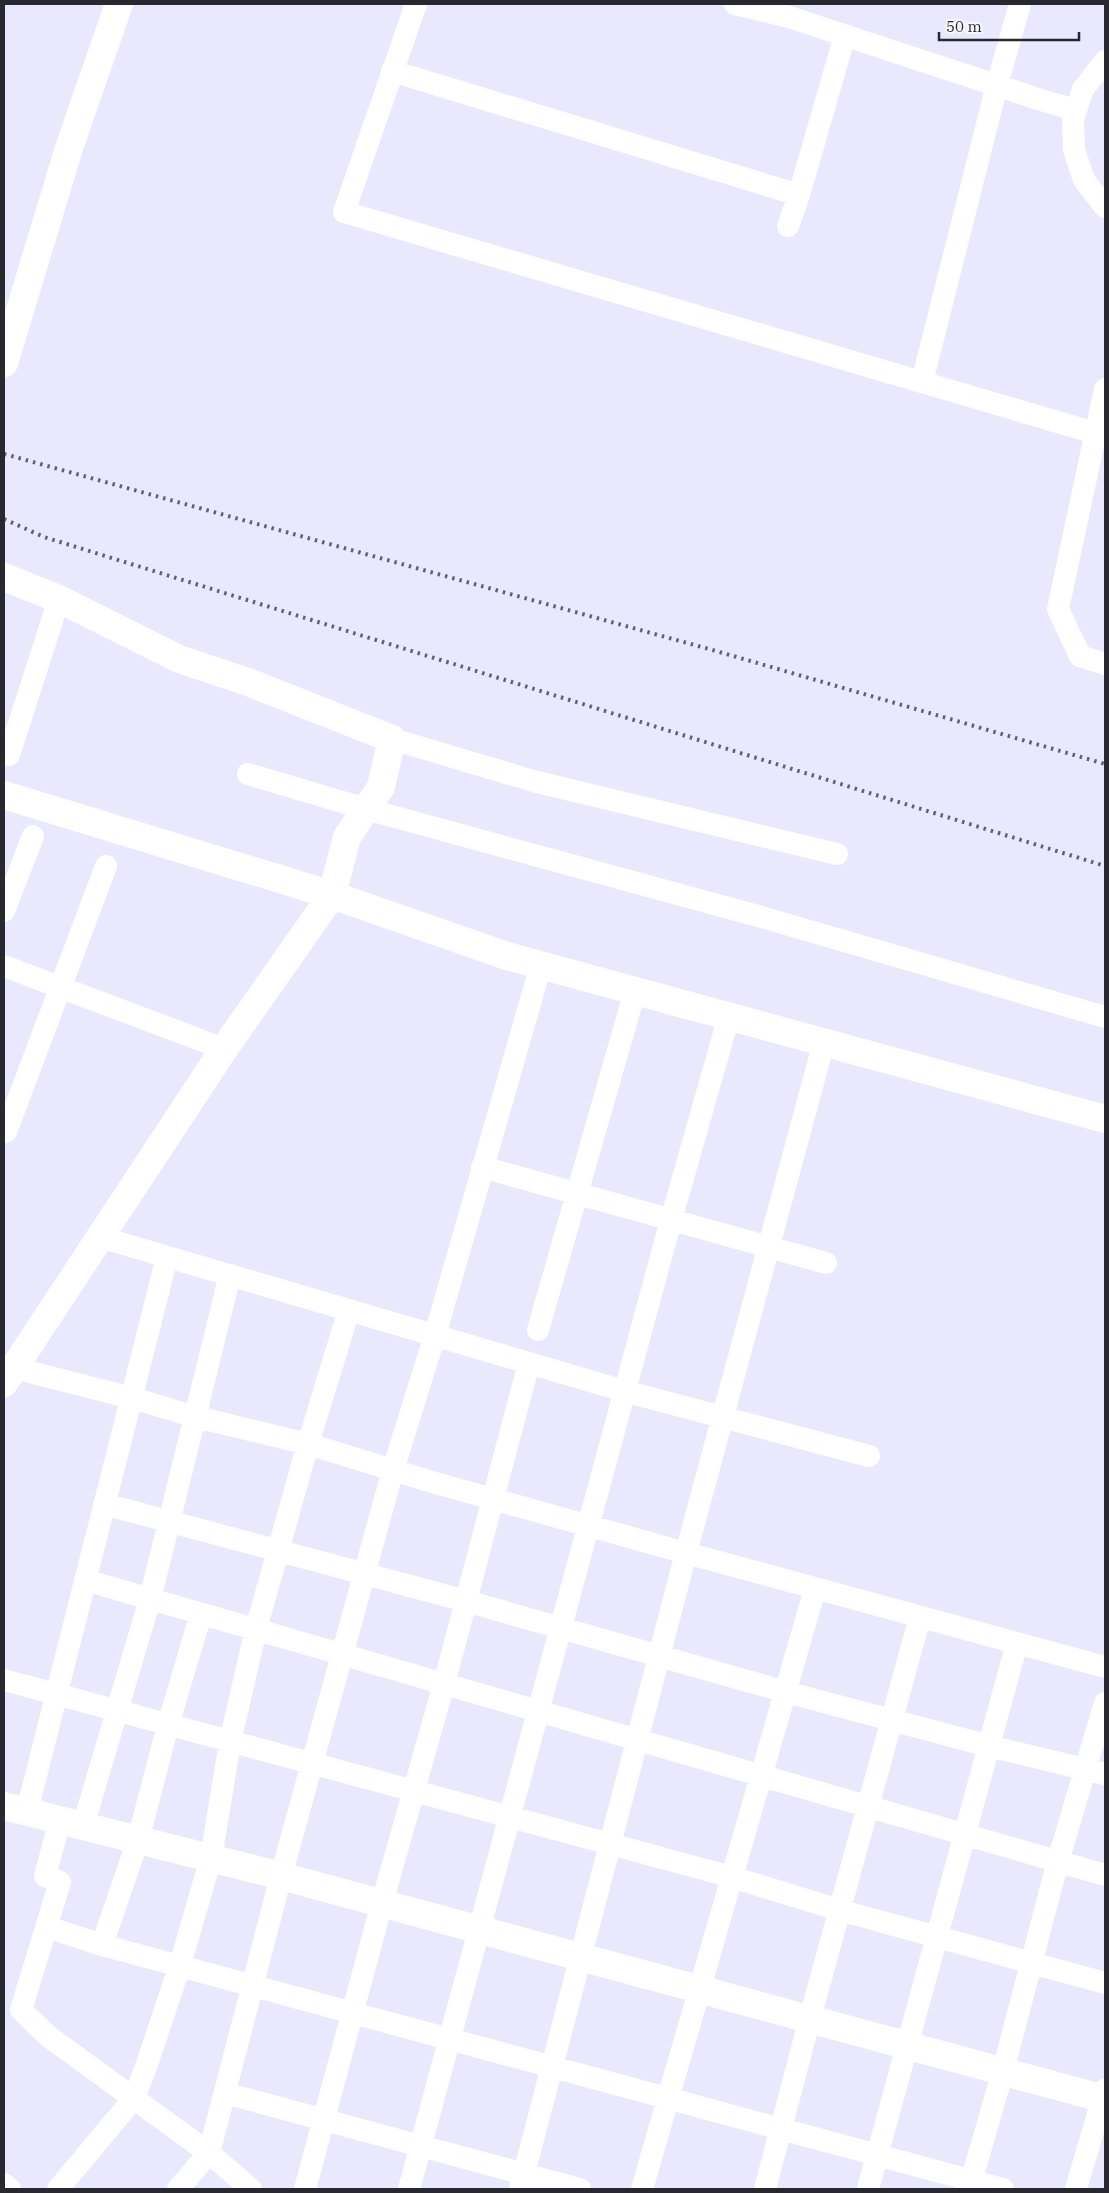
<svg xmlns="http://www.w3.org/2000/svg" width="1109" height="2193" font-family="'IBM Plex Serif',serif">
	<rect width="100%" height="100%" fill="#eae8fe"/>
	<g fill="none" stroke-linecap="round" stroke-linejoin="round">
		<path stroke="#fff" stroke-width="22" d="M 416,4 L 344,212 L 1105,436
			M 735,4 L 789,17 L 1041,100 L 1076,110
			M 1105,61 L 1083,89 L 1073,119 L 1074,150 L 1084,180 L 1105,207
			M 392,71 L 799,195
			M 788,226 L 799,195 L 845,35
			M 922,382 L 997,85 L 1020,4
			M 1105,389 L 1058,609 L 1080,656 L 1105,664
			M 392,739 L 537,782 L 837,854
			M 9,755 L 59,599
			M 248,774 L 366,809 L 765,918 L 1105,1017
			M 4,911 L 33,836
			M 4,966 L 224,1049
			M 6,1132 L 106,866
			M 482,1167 L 826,1263
			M 100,1237 L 624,1391 L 869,1456
			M 538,1330 L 635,991
			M 14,1368 L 132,1398 L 196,1417 L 308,1444 L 432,1482 L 686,1553 L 1105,1667
			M 104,1504 L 466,1601 L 786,1692 L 989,1746 L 1105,1774
			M 85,1580 L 1105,1875
			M 4,1680 L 732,1877 L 839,1910 L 1105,1983
			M 27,1811 L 167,1257
			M 60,1820 L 45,1876 L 60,1882 L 21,2010 L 48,2036 L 209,2153 L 251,2189
			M 83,1826 L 150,1599 L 230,1275
			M 47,1927 L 102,1945 L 1003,2189
			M 102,1945 L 138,1840 L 168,1725 L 201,1614
			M 225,2093 L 580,2189
			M 4,2184 L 10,2189
			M 58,2189 L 134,2098 L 147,2064 L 180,1965 L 211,1858 L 230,1742 L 256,1629 L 308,1444 L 349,1310
			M 178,2189 L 209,2153 L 281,1876 L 393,1470 L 435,1335 L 541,965
			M 305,2189 L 382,1903 L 444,1684 L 529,1363
			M 409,2189 L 671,1220 L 729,1016
			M 520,2189 L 686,1553 L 824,1042
			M 642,2189 L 815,1589
			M 765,2189 L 810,2018 L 920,1617
			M 868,2189 L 1017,1643
			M 969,2189 L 1003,2071 L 1058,1861 L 1105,1703
			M 1076,2189 L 1105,2090"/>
		<path stroke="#fff" stroke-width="28" d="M 4,363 L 69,148 L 119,4
			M 4,577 L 59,599 L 179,659 L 248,682 L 392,739 L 381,787 L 347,837 L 332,895 L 224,1049 L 4,1383
			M 4,795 L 332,895 L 507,956 L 1105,1119
			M 4,1806 L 281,1876 L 1105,2099"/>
		<path stroke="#62616d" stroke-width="4" stroke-dasharray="2.5 5" stroke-linecap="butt" d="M 4,454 L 716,651 L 1105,764
			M 4,519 L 44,537 L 1105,866"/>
	</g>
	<rect width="1109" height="2193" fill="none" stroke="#292830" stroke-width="10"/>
	<path d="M939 32v8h140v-8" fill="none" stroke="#292830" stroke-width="2.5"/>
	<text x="946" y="32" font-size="15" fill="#292830" stroke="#f8f8fc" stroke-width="4" paint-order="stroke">50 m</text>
</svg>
